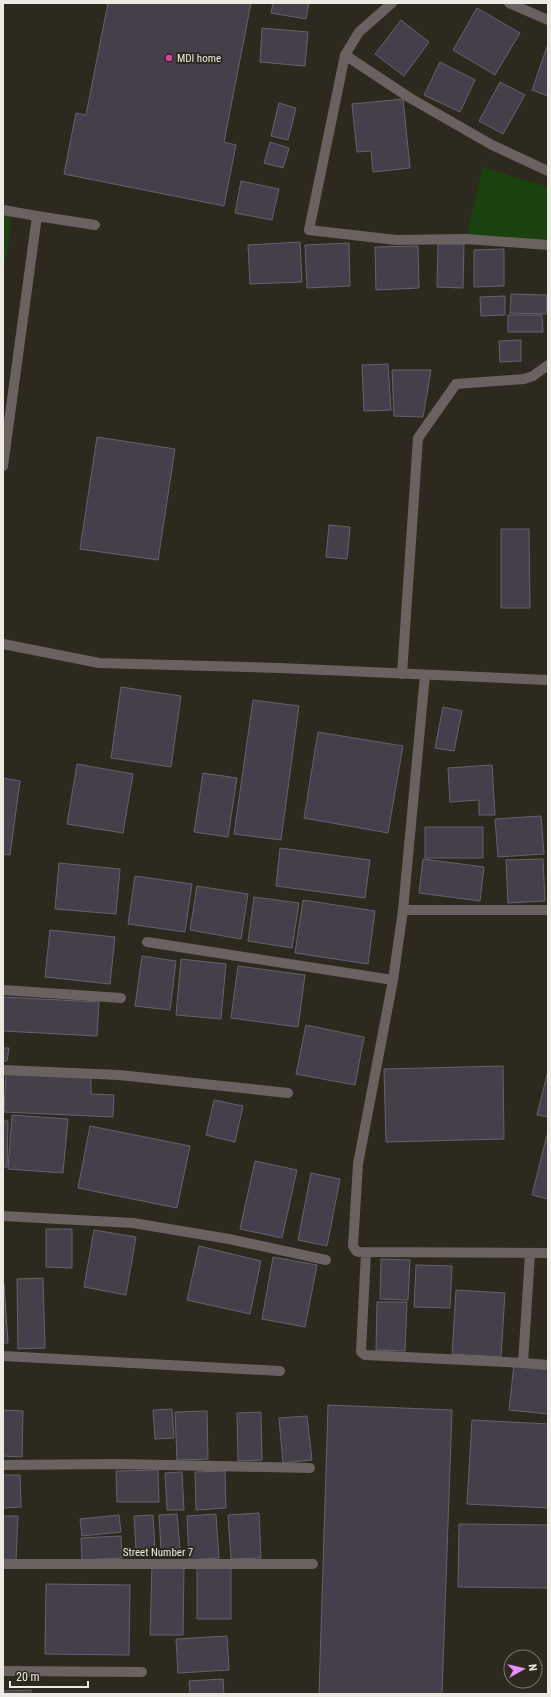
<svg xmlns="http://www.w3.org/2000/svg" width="551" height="1697" font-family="'Roboto Condensed',sans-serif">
	<rect width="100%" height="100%" fill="#2e291e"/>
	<path fill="#1b410f" d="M 483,167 L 548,187 L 548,245 L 466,239 Z
		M 3,212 L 12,214 L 3,278 Z"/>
	<path fill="#443f4a" stroke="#67616d" d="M 108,3 L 251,3 L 224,142 L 236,145 L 224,206 L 64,174 L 76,113 L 86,115 Z
		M 273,3 L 309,3 L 306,19 L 271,13 Z
		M 477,8 L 520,33 L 495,75 L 453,50 Z
		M 401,20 L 429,42 L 404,76 L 375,54 Z
		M 262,28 L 308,32 L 305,66 L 260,62 Z
		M 548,44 L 548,96 L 532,90 Z
		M 440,62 L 475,80 L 460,112 L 424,95 Z
		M 500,82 L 525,95 L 503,134 L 479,121 Z
		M 403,99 L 410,168 L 373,172 L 371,151 L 357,152 L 352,104 Z
		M 279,103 L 296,108 L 288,140 L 271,136 Z
		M 270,142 L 289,148 L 283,168 L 264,163 Z
		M 241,181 L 279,189 L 272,220 L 235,213 Z
		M 300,242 L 302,282 L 250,284 L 248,245 Z
		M 349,243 L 350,286 L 307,288 L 305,245 Z
		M 438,244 L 464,244 L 463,288 L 437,287 Z
		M 418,246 L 419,288 L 376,290 L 375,247 Z
		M 504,249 L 504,286 L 474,287 L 474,250 Z
		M 511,294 L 547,295 L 546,314 L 510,313 Z
		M 505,296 L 505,315 L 481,316 L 480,297 Z
		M 508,315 L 542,315 L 543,332 L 508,332 Z
		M 521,340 L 521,361 L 500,362 L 499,341 Z
		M 388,364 L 391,410 L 364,411 L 362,365 Z
		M 392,370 L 431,370 L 423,417 L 394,416 Z
		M 97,437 L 175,449 L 158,560 L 80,549 Z
		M 329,525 L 350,527 L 347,559 L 326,557 Z
		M 501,529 L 529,529 L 530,608 L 501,608 Z
		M 121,687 L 181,696 L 171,767 L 111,758 Z
		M 253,700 L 299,706 L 281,840 L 234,834 Z
		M 443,707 L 462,711 L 454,751 L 435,748 Z
		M 318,732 L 403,746 L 388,833 L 304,818 Z
		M 77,764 L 133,774 L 123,833 L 67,824 Z
		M 492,765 L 495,815 L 479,815 L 479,800 L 450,802 L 448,768 Z
		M 203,773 L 237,778 L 228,837 L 194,832 Z
		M 3,778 L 20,781 L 10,855 L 3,854 Z
		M 541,816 L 544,854 L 498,857 L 495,819 Z
		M 425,827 L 483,827 L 483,858 L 425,858 Z
		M 280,848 L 370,860 L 365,898 L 276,886 Z
		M 423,859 L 484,867 L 480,901 L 419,893 Z
		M 543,859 L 545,901 L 508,903 L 506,860 Z
		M 59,863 L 120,869 L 116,914 L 55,909 Z
		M 135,876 L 192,884 L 185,932 L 128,924 Z
		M 197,886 L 248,894 L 241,939 L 190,930 Z
		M 254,897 L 299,903 L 292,948 L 248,941 Z
		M 303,900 L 375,911 L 368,964 L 295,953 Z
		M 50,930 L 115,937 L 110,984 L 45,977 Z
		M 142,956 L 176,961 L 170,1010 L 135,1006 Z
		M 181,959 L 226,964 L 221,1019 L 176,1015 Z
		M 238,966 L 305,975 L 298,1027 L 231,1018 Z
		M 3,997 L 99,1002 L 97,1036 L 3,1031 Z
		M 306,1025 L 364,1037 L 355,1085 L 296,1074 Z
		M 3,1048 L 9,1048 L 7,1061 L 3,1061 Z
		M 503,1066 L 504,1139 L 386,1142 L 384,1069 Z
		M 548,1071 L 548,1117 L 537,1115 Z
		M 6,1074 L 91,1078 L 91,1094 L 114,1095 L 113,1117 L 4,1112 Z
		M 214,1100 L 243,1106 L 235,1142 L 206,1135 Z
		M 12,1115 L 68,1119 L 63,1173 L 8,1169 Z
		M 3,1121 L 8,1121 L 7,1167 L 3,1167 Z
		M 90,1126 L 190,1146 L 177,1208 L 78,1188 Z
		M 547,1135 L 548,1136 L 548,1199 L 532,1195 Z
		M 255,1161 L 297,1170 L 282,1238 L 240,1229 Z
		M 311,1173 L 340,1179 L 327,1246 L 298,1240 Z
		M 46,1229 L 72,1229 L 72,1268 L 46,1267 Z
		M 94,1230 L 136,1237 L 126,1295 L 84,1287 Z
		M 199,1246 L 261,1261 L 250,1314 L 187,1300 Z
		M 273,1257 L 317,1265 L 305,1327 L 262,1319 Z
		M 381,1259 L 410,1260 L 408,1300 L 380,1299 Z
		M 416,1265 L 452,1266 L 450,1308 L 414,1307 Z
		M 43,1278 L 45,1348 L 18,1349 L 17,1279 Z
		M 3,1283 L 4,1283 L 8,1343 L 3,1343 Z
		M 456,1290 L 505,1293 L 501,1357 L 452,1354 Z
		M 377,1302 L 407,1302 L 405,1351 L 376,1350 Z
		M 514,1364 L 548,1367 L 548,1414 L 509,1410 Z
		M 328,1405 L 452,1410 L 442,1694 L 319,1694 Z
		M 172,1409 L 174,1438 L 155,1439 L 153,1410 Z
		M 3,1410 L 23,1411 L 22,1457 L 3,1456 Z
		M 207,1411 L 208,1459 L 177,1460 L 175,1412 Z
		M 261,1412 L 262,1460 L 238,1461 L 237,1413 Z
		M 307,1416 L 312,1460 L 283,1463 L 279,1418 Z
		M 472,1420 L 548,1424 L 548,1508 L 467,1504 Z
		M 158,1470 L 159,1502 L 117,1502 L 116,1471 Z
		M 225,1471 L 226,1508 L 196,1510 L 195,1472 Z
		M 182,1472 L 184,1510 L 167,1510 L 165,1473 Z
		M 3,1475 L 20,1475 L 21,1507 L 3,1508 Z
		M 259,1513 L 261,1558 L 231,1559 L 228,1515 Z
		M 177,1514 L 180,1548 L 161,1550 L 159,1515 Z
		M 216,1514 L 219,1558 L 189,1560 L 187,1516 Z
		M 119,1515 L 121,1532 L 82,1536 L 80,1519 Z
		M 153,1515 L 155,1550 L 136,1551 L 134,1516 Z
		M 3,1516 L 18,1516 L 16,1560 L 3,1559 Z
		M 459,1524 L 548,1525 L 548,1588 L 458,1587 Z
		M 121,1536 L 122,1558 L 82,1560 L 81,1538 Z
		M 152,1566 L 184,1566 L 183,1635 L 150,1635 Z
		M 197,1568 L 231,1568 L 231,1619 L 197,1619 Z
		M 46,1584 L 130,1585 L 129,1655 L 45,1654 Z
		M 227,1636 L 229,1670 L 178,1673 L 176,1639 Z
		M 223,1679 L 224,1694 L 190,1694 L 189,1681 Z
		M 31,1690 L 31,1694 L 3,1694 L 3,1691 Z"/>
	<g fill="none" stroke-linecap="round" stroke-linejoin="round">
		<path stroke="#696261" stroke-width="10" d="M 3,210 L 37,216
			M 3,466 L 37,216 L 95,225"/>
		<path stroke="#696261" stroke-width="10" d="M 509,3 L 548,20
			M 345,55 L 359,32 L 392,3
			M 548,171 L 492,145 L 410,98 L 345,55 L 309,230 L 396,240 L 466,239 L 548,245
			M 402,674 L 418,438 L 456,384 L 524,379 L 533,376 L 548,365
			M 425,675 L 403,910 L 393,980 L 358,1164 L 353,1246 L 356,1251 L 359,1252 L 548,1253
			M 403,910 L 548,910
			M 147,942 L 393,980
			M 3,990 L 121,998
			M 3,1070 L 119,1075 L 288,1093
			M 3,1216 L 133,1223 L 229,1239 L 326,1260
			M 366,1252 L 361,1352 L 365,1355 L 523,1363
			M 530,1254 L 523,1363 L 548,1365
			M 3,1356 L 280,1371
			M 3,1465 L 118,1464 L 310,1468
			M 3,1564 L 313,1564
			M 3,1671 L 142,1672"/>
		<path stroke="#696261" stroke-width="10" d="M 3,644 L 99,663 L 279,668 L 548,680"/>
	</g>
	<circle fill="#d1479c" stroke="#2e291e" stroke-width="1.5" cx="169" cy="58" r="4"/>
	<g text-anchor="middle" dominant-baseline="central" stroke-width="4" stroke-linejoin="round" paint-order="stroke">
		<g font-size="11" fill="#edeae3" stroke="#2e291e" text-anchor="start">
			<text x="177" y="58">MDI home</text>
		</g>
		<g font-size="11" fill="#edeae3" stroke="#2e291e">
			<text x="158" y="1552">Street Number 7</text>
		</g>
	</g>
	<rect width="551" height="1697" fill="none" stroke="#edeae3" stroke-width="8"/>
	<g transform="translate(523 1669) rotate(82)"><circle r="19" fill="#2e291e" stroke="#7a766d"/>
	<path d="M0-3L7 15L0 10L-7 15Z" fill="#e98dfe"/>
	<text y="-6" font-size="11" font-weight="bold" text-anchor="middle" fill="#edeae3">N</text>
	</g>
	<path d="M10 1681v6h78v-6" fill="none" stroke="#edeae3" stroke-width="2"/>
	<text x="16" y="1681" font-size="12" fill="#edeae3" stroke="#2e291e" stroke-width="3" paint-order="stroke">20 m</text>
</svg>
